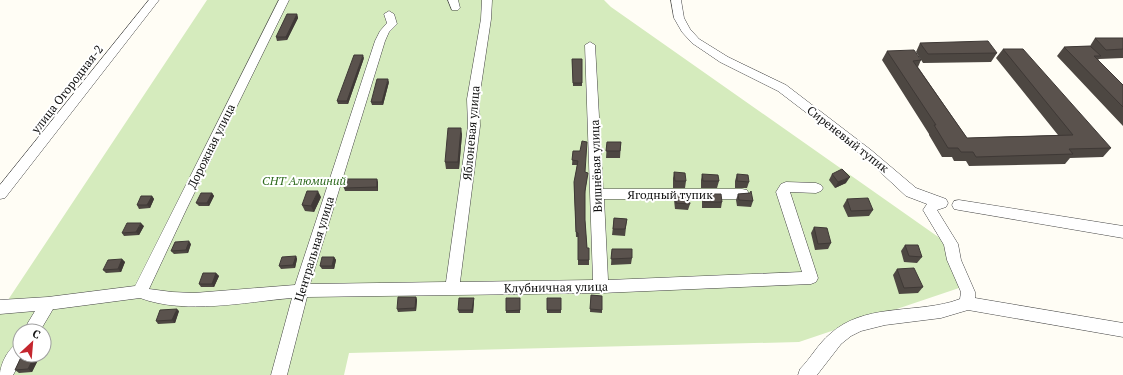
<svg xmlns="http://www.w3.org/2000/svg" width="1123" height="375" font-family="'PT Serif',serif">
	<rect width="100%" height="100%" fill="#fffdf5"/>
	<path fill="#d5ebbd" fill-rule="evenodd" d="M 207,0 L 604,0 L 611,7 L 944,241 L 962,287 L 799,342 L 349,353 L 344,375 L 0,375 L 0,312 ZM 20,331 L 44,331 L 44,355 L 20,355 Z"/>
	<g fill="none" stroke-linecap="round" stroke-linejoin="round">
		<defs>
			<path id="minor" d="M 149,0 L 159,0 L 5,198 L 0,199 L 0,185 Z
				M 279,0 L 289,0 L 187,208 L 149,289 L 172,292 L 194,293 L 295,285 L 375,41 L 380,31 L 387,23 L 384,14 L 389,11 L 394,14 L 397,24 L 389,32 L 385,41 L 310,284 L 446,282 L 468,126 L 467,99 L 481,19 L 482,0 L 492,0 L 491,19 L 479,99 L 480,126 L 460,282 L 593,280 L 585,45 L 590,42 L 595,45 L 603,189 L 742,189 L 747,190 L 749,194 L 747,198 L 742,199 L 604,199 L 608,280 L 802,272 L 776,192 L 781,184 L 786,182 L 816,183 L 821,185 L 823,188 L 821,191 L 816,193 L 790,192 L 818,278 L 816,282 L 811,284 L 601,293 L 307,297 L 287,375 L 271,375 L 292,298 C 244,302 186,315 140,298 L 56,309 L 53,309 L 40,331 L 23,331 L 35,311 L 0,314 L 0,300 L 48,297 L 135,286 Z
				M 448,0 L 458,0 L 460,8 L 458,10 L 452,10 Z
				M 671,0 L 681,0 L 684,18 L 690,29 L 699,39 L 728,57 L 786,85 L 871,150 L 916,188 L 946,199 L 948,203 L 946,207 L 937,210 L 958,244 L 961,260 L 975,292 L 975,298 L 1123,323 L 1123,337 L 968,310 L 941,318 L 885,325 L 861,331 L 851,336 L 841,344 L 817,375 L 798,375 L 800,369 C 811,358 818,344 830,334 C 863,304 911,313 951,302 L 960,299 L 961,292 L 947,260 L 944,245 L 923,210 L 927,204 L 906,196 L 863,156 L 778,91 L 720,62 L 692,43 L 682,32 L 674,18 Z
				M 959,200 L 1123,226 L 1123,238 L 959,210 L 954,209 L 952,205 L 954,201 Z
				M 20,342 L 20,355 L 25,355 L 13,375 L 0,375 C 0,364 9,346 20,342 Z"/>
		</defs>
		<use href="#minor" stroke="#444" stroke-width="1"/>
		<use href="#minor" fill="#fff" fill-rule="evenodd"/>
	</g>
	<path fill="#4d4742" d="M 297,14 L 298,18 L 287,40 L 277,41 L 276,37 Z
		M 1095,38 L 1123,38 L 1123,58 L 1099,59 L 1098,60 L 1123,85 L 1123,126 L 1057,56 L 1064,47 L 1090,46 Z
		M 920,43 L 997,53 L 991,62 L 923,63 L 916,52 Z
		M 1003,49 L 1111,148 L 1103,157 L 1070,158 L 1065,164 L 969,166 L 966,161 L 954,161 L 952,157 L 942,157 L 929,135 L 929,134 L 882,60 L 887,51 L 921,60 L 918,67 L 967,138 L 1058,135 L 996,58 Z
		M 364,58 L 348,104 L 338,104 L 337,101 Z
		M 572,59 L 582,59 L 582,86 L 573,86 Z
		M 389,82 L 383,105 L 372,105 L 371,102 Z
		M 462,134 L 459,169 L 446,169 L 445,162 Z
		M 607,142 L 621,142 L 620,158 L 606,158 Z
		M 573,151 L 585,172 L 587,177 L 585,194 L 585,220 L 587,248 L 589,260 L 589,265 L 578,265 L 578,237 L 576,237 L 574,186 L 577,165 L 572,165 Z
		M 674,172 L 686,181 L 685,188 L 673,188 L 673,178 Z
		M 702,174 L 719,181 L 717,188 L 701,188 L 701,180 Z
		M 737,174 L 749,182 L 747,188 L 735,188 L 735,181 Z
		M 832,174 L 846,183 L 835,188 L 829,180 Z
		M 378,182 L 378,191 L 345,191 L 344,188 Z
		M 212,193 L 214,196 L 209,206 L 199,206 L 196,203 Z
		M 750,193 L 753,201 L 751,207 L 737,206 L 736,200 L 738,194 Z
		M 676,194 L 690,204 L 688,210 L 675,209 L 674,200 Z
		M 703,194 L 722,202 L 721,208 L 702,208 L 702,200 Z
		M 152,196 L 154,199 L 150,208 L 139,209 L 137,205 Z
		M 321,197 L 314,212 L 305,211 L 302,205 Z
		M 847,199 L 873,210 L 869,216 L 848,217 L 843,206 Z
		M 614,218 L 627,219 L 625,236 L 612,235 Z
		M 144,226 L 139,235 L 124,236 L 122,233 Z
		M 814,227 L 831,243 L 828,249 L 815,250 L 811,233 Z
		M 191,244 L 188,253 L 174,254 L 171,251 Z
		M 905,245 L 922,257 L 917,263 L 904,262 L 901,251 Z
		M 612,249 L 632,258 L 631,264 L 611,265 Z
		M 296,256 L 297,259 L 295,268 L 281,269 L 279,266 Z
		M 334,257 L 336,260 L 334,269 L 322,269 L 320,266 Z
		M 122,259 L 125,262 L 121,272 L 106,273 L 103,270 Z
		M 897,269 L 923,287 L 918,293 L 899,294 L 893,275 Z
		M 216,273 L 219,276 L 214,287 L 201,287 L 199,284 Z
		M 591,295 L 602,296 L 602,313 L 590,312 Z
		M 416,297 L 417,300 L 416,311 L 398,312 L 397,309 Z
		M 520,298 L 520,313 L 506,313 L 506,311 Z
		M 547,298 L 561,298 L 561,313 L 547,313 Z
		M 474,301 L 473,313 L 459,313 L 458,310 Z
		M 179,311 L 175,323 L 158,324 L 156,321 Z
		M 22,355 L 38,355 L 40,356 L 32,372 L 19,373 L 15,370 Z"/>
	<path fill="#3f3936" d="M 297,14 L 298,18 L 287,40 L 286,37 Z
		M 363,55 L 364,58 L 348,104 L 347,101 Z
		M 388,79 L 389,82 L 383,105 L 382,102 Z
		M 461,128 L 462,134 L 459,169 L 458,162 Z
		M 850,177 L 846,183 L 835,188 L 838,182 Z
		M 377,179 L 378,182 L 378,191 L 377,187 Z
		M 318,191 L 321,197 L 314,212 L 311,206 Z
		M 212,193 L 214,196 L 209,206 L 207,203 Z
		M 152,196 L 154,199 L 150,208 L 147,205 Z
		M 141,223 L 144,226 L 139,235 L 136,232 Z
		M 189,241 L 191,244 L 188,253 L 186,250 Z
		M 296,256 L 297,259 L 295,268 L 293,265 Z
		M 334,257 L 336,260 L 334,269 L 332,266 Z
		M 122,259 L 125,262 L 121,272 L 118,269 Z
		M 216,273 L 219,276 L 214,287 L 212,284 Z
		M 416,297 L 417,300 L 416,311 L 415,308 Z
		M 474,298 L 474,301 L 473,313 L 472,310 Z
		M 177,309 L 179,311 L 175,323 L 172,320 Z
		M 35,355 L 38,355 L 40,356 L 32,372 L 28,369 Z"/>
	<path fill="#5a524d" stroke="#3f3936" d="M 287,14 L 297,14 L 286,37 L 276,37 Z
		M 1095,38 L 1123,38 L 1123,49 L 1106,50 Z
		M 988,41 L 997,53 L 928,54 L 920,43 Z
		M 1090,46 L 1101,56 L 1094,56 L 1123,85 L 1123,107 L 1064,47 Z
		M 1003,49 L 1023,49 L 1111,148 L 1069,149 L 1073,154 L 976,157 L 973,152 L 961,152 L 958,148 L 948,148 L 934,125 L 936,125 L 887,51 L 914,50 L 921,60 L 913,61 L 967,138 L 1073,135 Z
		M 354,55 L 363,55 L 347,101 L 337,101 Z
		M 572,59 L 582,59 L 582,83 L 573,83 Z
		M 377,79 L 388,79 L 382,102 L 371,102 Z
		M 448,128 L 461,128 L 458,162 L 445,162 Z
		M 582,141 L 587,142 L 585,172 L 588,173 L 585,191 L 585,220 L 587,248 L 589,248 L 589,260 L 578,260 L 578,233 L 576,232 L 574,182 L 578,161 L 572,160 L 573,151 L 580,151 Z
		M 607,142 L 621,142 L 620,151 L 606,151 Z
		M 842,169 L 850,177 L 838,182 L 832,174 Z
		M 674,172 L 685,173 L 686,181 L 675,181 Z
		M 702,174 L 718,175 L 719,181 L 703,181 Z
		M 737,174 L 748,175 L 749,182 L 737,181 Z
		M 346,179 L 377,179 L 377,187 L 344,188 Z
		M 307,191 L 318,191 L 311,206 L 302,205 Z
		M 751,191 L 753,201 L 739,200 L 738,194 L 750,193 Z
		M 201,193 L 212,193 L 207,203 L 196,203 Z
		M 676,194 L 688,194 L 690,204 L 676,203 Z
		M 703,194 L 721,194 L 722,202 L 704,202 Z
		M 141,196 L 152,196 L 147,205 L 137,205 Z
		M 868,198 L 873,210 L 851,211 L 847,199 Z
		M 614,218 L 627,219 L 625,229 L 613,229 Z
		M 127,223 L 141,223 L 136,232 L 122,233 Z
		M 814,227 L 827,228 L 831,243 L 818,244 Z
		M 189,241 L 186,250 L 171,251 L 175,242 Z
		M 905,245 L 918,245 L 922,257 L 909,256 Z
		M 612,249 L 632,249 L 632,258 L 611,259 Z
		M 296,256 L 293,265 L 279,266 L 282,257 Z
		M 322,257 L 334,257 L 332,266 L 320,266 Z
		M 122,259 L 118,269 L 103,270 L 108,260 Z
		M 914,268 L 923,287 L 904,288 L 897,269 Z
		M 203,273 L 216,273 L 212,284 L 199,284 Z
		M 591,295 L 602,296 L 602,310 L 590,309 Z
		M 398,297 L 416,297 L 415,308 L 397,309 Z
		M 459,298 L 474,298 L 472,310 L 458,310 Z
		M 506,298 L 520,298 L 520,310 L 506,311 Z
		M 547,298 L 561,298 L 561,310 L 547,310 Z
		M 177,309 L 172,320 L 156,321 L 160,310 Z
		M 22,355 L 35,355 L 28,369 L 15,370 Z"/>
	<g text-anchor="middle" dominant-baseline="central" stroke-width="4" stroke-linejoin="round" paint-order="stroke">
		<g font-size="12" fill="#111" stroke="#fff">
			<text transform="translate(67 89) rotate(-52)">улица Огородная-2</text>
			<text transform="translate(471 133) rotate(-85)">Яблоневая улица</text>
			<text transform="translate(848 139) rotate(38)">Сиреневый тупик</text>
			<text transform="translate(211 146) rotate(-64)">Дорожная улица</text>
			<text transform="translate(596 166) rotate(-92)">Вишнёвая улица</text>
			<text x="670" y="194">Ягодный тупик</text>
			<text transform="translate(314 249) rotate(-73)">Центральная улица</text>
			<text transform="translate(556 287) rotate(-1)">Клубничная улица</text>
		</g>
		<g font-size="12" font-style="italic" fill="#2f6b1f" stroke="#fff">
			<text x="304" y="180">СНТ Алюминий</text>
		</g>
	</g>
	<g transform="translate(32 343) rotate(26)"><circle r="19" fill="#ffffff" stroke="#a0a0a0"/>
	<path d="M0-3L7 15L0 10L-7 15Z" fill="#c4262e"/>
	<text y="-6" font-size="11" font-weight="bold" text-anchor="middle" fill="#111111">С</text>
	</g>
</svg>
